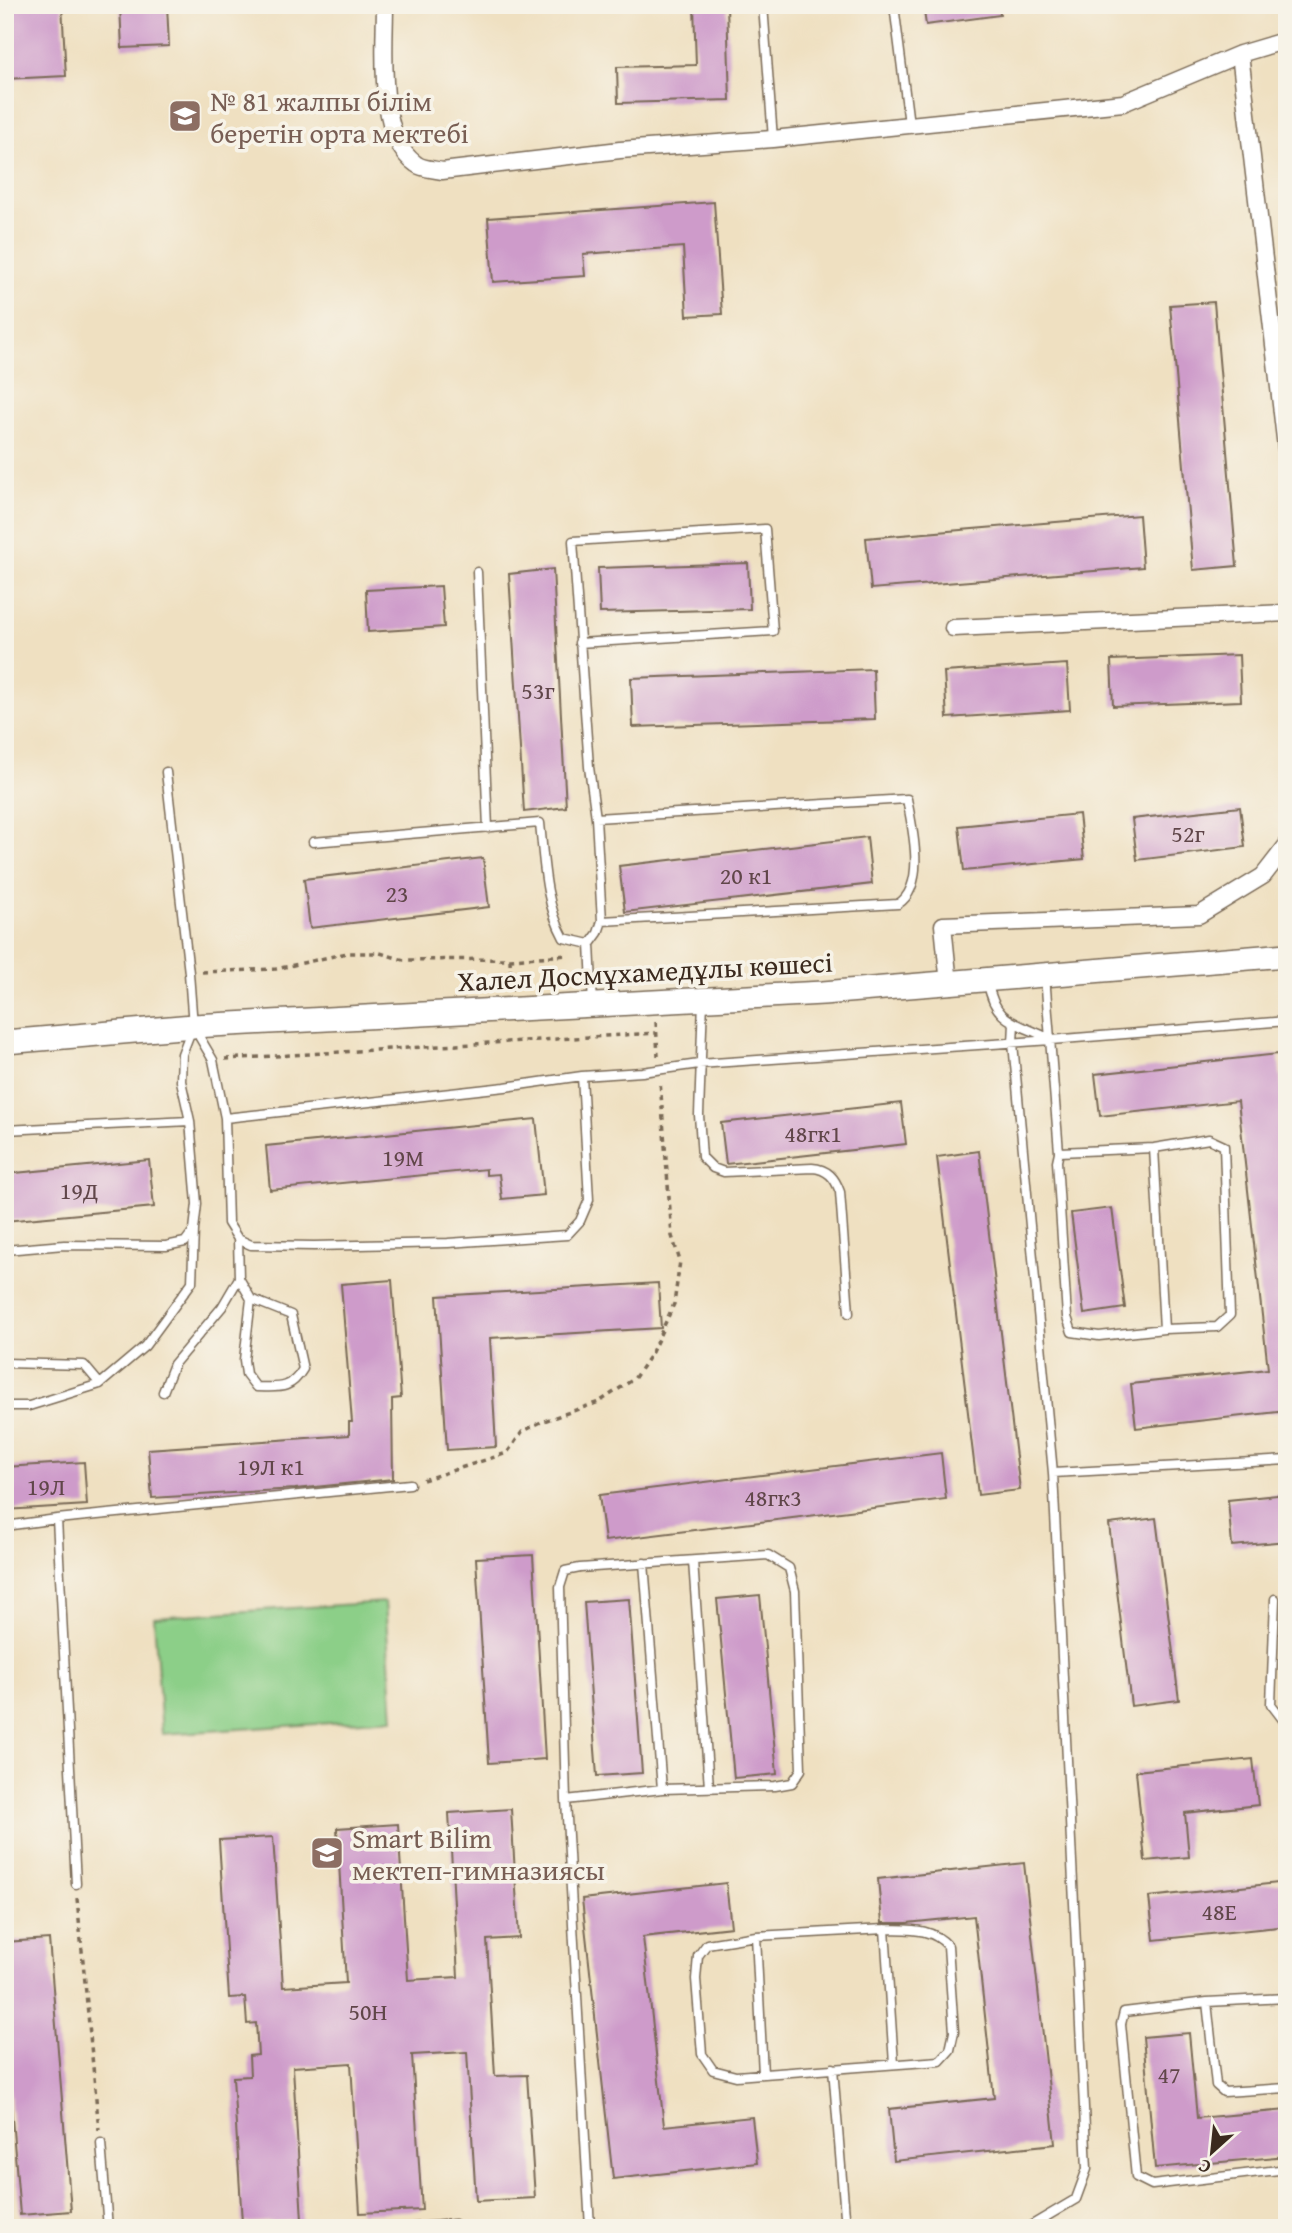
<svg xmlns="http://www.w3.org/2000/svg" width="1292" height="2233" font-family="'Gentium Book Plus',serif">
	<rect width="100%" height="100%" fill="#f7f3e8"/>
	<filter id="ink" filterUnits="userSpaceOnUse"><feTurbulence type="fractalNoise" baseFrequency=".0143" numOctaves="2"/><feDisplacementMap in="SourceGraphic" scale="14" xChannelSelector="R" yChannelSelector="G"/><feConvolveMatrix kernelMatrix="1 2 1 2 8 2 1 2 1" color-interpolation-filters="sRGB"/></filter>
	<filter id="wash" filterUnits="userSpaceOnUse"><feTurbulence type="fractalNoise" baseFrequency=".00686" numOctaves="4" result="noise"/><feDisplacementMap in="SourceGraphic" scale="28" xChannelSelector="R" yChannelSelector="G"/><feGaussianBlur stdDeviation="1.57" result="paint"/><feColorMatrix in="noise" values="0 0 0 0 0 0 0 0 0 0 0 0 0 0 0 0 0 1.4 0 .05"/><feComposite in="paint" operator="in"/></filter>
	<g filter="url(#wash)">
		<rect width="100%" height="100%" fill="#efe0c1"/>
		<path fill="#8ccf88" stroke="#647c53" stroke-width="2" d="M 385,1602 L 393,1719 L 162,1734 L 154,1617 Z"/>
		<g id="blocks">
			<path fill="#ce9bca" d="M 5,5 L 62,5 L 66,76 L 5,79 Z
				M 120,5 L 167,5 L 169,46 L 122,48 Z
				M 694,5 L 727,5 L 730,100 L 618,103 L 617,67 L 696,65 Z
				M 923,5 L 999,5 L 1000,15 L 926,25 Z
				M 714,202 L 722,314 L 687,316 L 683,247 L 583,254 L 585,276 L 493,282 L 488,218 Z
				M 1214,302 L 1237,566 L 1193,570 L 1170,305 Z
				M 1139,515 L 1143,567 L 871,589 L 866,538 Z
				M 748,563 L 750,609 L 600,613 L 598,568 Z
				M 553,569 L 566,807 L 524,812 L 509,574 Z
				M 441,586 L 444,627 L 368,632 L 366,590 Z
				M 1239,655 L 1241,701 L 1113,706 L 1111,660 Z
				M 1067,664 L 1070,710 L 947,718 L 944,672 Z
				M 873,669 L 875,719 L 633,727 L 631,678 Z
				M 1240,807 L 1245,847 L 1137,860 L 1132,819 Z
				M 1079,814 L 1084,859 L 964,871 L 959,826 Z
				M 867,837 L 872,884 L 625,912 L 619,866 Z
				M 483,858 L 489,907 L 310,928 L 304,879 Z
				M 1278,1054 L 1287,1134 L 1287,1411 L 1136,1428 L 1131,1384 L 1268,1369 L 1238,1101 L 1100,1116 L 1095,1074 Z
				M 901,1103 L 906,1144 L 726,1164 L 721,1123 Z
				M 536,1119 L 544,1195 L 502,1199 L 499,1174 L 486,1175 L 486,1169 L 270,1190 L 266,1146 Z
				M 979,1151 L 1020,1490 L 978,1495 L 937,1157 Z
				M 149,1160 L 154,1207 L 5,1221 L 5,1174 Z
				M 1112,1208 L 1125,1308 L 1084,1314 L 1071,1213 Z
				M 392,1280 L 401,1398 L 392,1399 L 393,1479 L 295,1489 L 152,1498 L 148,1449 L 349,1435 L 349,1422 L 352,1422 L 341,1284 Z
				M 658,1283 L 661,1328 L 490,1338 L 496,1447 L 447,1450 L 437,1296 Z
				M 941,1453 L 946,1499 L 605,1541 L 599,1495 Z
				M 84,1462 L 87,1505 L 5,1510 L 5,1467 Z
				M 1287,1494 L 1287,1541 L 1232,1546 L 1228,1500 Z
				M 1156,1518 L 1179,1700 L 1131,1706 L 1109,1524 Z
				M 533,1555 L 545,1759 L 489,1763 L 476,1558 Z
				M 760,1595 L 777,1774 L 734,1778 L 717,1599 Z
				M 629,1599 L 642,1773 L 597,1776 L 584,1602 Z
				M 1253,1759 L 1258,1805 L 1185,1813 L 1189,1857 L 1145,1861 L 1136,1771 Z
				M 511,1809 L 519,1938 L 487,1940 L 495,2076 L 527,2075 L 535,2198 L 476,2201 L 467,2052 L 412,2055 L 422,2210 L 360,2213 L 351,2063 L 293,2067 L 302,2220 L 242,2223 L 233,2077 L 250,2076 L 249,2056 L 258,2055 L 256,2023 L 247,2024 L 245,1997 L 229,1998 L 219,1840 L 273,1837 L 283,1987 L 346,1983 L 337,1828 L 398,1824 L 408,1980 L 458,1977 L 449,1813 Z
				M 1024,1863 L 1055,2144 L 894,2161 L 889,2109 L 994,2098 L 974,1916 L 907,1923 L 882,1923 L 878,1879 Z
				M 1287,1882 L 1287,1926 L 1154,1940 L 1149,1897 Z
				M 726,1883 L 731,1927 L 643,1937 L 664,2126 L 752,2117 L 757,2163 L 613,2179 L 582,1899 Z
				M 49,1939 L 71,2211 L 20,2215 L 5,2033 L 5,1942 Z
				M 1189,2033 L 1197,2118 L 1287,2110 L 1287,2156 L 1155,2168 L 1143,2037 Z"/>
		</g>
	</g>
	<g filter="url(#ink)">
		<use href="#blocks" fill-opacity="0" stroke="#7a6a57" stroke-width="2"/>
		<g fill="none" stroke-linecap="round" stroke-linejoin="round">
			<defs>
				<path id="lane" d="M 763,5 L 773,139
					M 894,5 L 909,124
					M 477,572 L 488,828
					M 579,643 L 773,631 L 765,529 L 573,541 L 589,767 L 596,818 L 602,921 L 598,933 L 590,944 L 593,1005
					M 166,772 L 189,973 L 193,1026 L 213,1060 L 225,1118 L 228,1223 L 238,1239 L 251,1245 L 314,1246 L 448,1243 L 567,1235 L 580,1221 L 589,1200 L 582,1076 L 505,1087 L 225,1118
					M 596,818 L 907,799 C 912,827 927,886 898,904 L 602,921
					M 313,842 L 540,823 C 544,862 545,904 564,938 L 590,944
					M 1045,976 L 1059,1152 L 1057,1161 L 1067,1317 L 1072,1332 L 1099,1336 L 1164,1329 L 1217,1327 L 1230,1315 L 1224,1146 L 1209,1139 L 1154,1148 L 1059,1152
					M 988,983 C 995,1023 1016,1022 1048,1038
					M 703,1000 L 699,1115 L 702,1157 L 713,1168 L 724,1172 L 812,1168 C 828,1169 835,1178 840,1192 L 849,1313
					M 1014,1023 L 1013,1043 L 1053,1473 L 1087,2169 L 1076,2199 L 1027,2228
					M 582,1076 L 642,1072 L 699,1064 L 1051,1040 L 1287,1021
					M 5,1130 L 190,1121
					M 1154,1148 L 1164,1329
					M 238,1239 L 239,1278 L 251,1299 L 244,1360 L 246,1374 L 256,1387 C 278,1387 290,1391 303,1369 L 291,1315 L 251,1299
					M 5,1250 L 64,1245 L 166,1246 L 185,1242 L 194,1230 L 197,1204 L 190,1121 L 181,1081 L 182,1054 L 192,1028
					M 5,1363 L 84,1365 L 100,1384
					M 163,1392 L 174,1364 L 222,1307 L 239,1278
					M 5,1406 L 29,1406 L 100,1384 L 145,1346 L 192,1282 L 194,1230
					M 1053,1473 L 1287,1460
					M 57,1519 L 410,1484
					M 5,1526 L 57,1519 L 76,1884
					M 693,1561 L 709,1787
					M 644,1563 L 662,1789
					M 1275,1599 L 1271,1704 L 1287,1725
					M 566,1800 L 662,1789 L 775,1786 L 792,1783 L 801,1770 L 795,1591 L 789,1568 L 768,1555 L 580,1568 L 565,1571 L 560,1587 L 566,1800 L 590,2228
					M 885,1929 C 909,1930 931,1927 948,1946 L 954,2032 L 950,2050 L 940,2061 L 736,2076 L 713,2070 L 702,2054 L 696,1979 L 698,1956 L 707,1944 L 756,1936 Z
					M 885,1929 L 894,2064
					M 756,1936 L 763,2074
					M 1287,1998 L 1207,2002 L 1124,2012 L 1121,2024 L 1136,2177 L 1152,2185 L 1287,2169
					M 1207,2002 L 1216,2085 L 1224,2092 L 1287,2088
					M 833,2068 L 846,2228
					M 101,2143 L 108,2228
					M 406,2228 L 455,2224"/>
				<path id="street" d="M 385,5 C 385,49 376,136 416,164 C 422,169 434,169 442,171 L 620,150 L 773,139 L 1123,103 L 1240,54 L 1287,40
					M 1240,54 L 1287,456
					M 953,628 L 1287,613
					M 949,984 L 943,925 L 1199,915 L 1263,876 L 1287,845"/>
				<path id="secondary" d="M 5,1042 L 193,1026 L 823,993 L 1287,955"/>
			</defs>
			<use href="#lane" stroke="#7a6a57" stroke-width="11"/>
			<use href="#street" stroke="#7a6a57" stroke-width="19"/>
			<use href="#secondary" stroke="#7a6a57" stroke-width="26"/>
			<path stroke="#7a6a57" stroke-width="3.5" stroke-dasharray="5 5" stroke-linecap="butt" d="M 510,959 L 511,991
				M 202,972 L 276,969 L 347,953 L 380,953 L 404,960 L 510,959 L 569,955
				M 656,1022 L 658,1056
				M 225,1059 L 656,1033
				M 423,1480 L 507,1453 L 522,1432 L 541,1422 L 599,1402 L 634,1379 L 652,1352 L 674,1304 L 680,1261 L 672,1236 L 660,1081
				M 77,1898 L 99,2130"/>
			<use href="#lane" stroke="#fff" stroke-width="8"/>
			<use href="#street" stroke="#fff" stroke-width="16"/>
			<use href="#secondary" stroke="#fff" stroke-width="23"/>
		</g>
	</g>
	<defs>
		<symbol id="school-square" viewBox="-11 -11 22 22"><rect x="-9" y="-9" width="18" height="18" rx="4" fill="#8d6e63" stroke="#f7f3e8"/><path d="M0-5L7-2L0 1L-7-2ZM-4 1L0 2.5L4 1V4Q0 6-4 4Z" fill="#fff"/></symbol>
	</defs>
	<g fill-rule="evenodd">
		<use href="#school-square" x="166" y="97" width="38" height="38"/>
		<use href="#school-square" x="308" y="1834" width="38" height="38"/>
	</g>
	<g text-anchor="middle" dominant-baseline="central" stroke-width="7" stroke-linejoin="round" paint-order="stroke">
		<g font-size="24" fill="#604649">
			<text x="538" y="690">53г</text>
			<text x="1188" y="833">52г</text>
			<text x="746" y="875">20 к1</text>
			<text x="397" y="893">23</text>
			<text x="813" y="1133">48гк1</text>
			<text x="403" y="1157">19М</text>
			<text x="79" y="1190">19Д</text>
			<text x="271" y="1466">19Л к1</text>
			<text x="46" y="1486">19Л</text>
			<text x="773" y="1497">48гк3</text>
			<text x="1219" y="1911">48Е</text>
			<text x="368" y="2011">50Н</text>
			<text x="1169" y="2074">47</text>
		</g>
		<g font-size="28" fill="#785e54" stroke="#f7f3e8" text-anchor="start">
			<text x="210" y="100">№ 81 жалпы білім<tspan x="210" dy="32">беретін орта мектебі</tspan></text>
			<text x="352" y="1837">Smart Bilim<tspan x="352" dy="32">мектеп-гимназиясы</tspan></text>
		</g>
		<g font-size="28" fill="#3b2a1e" stroke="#f7f3e8">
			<text transform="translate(645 971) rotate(-3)">Халел Досмұхамедұлы көшесі</text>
		</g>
	</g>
	<rect width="1292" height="2233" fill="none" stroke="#f7f3e8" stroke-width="28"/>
	<g transform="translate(1212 2152) rotate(207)" stroke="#f7f3e8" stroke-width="5" paint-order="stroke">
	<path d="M0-5L12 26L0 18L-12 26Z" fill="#3b2a1e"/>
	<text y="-10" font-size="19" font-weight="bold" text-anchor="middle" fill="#3b2a1e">С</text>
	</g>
</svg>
